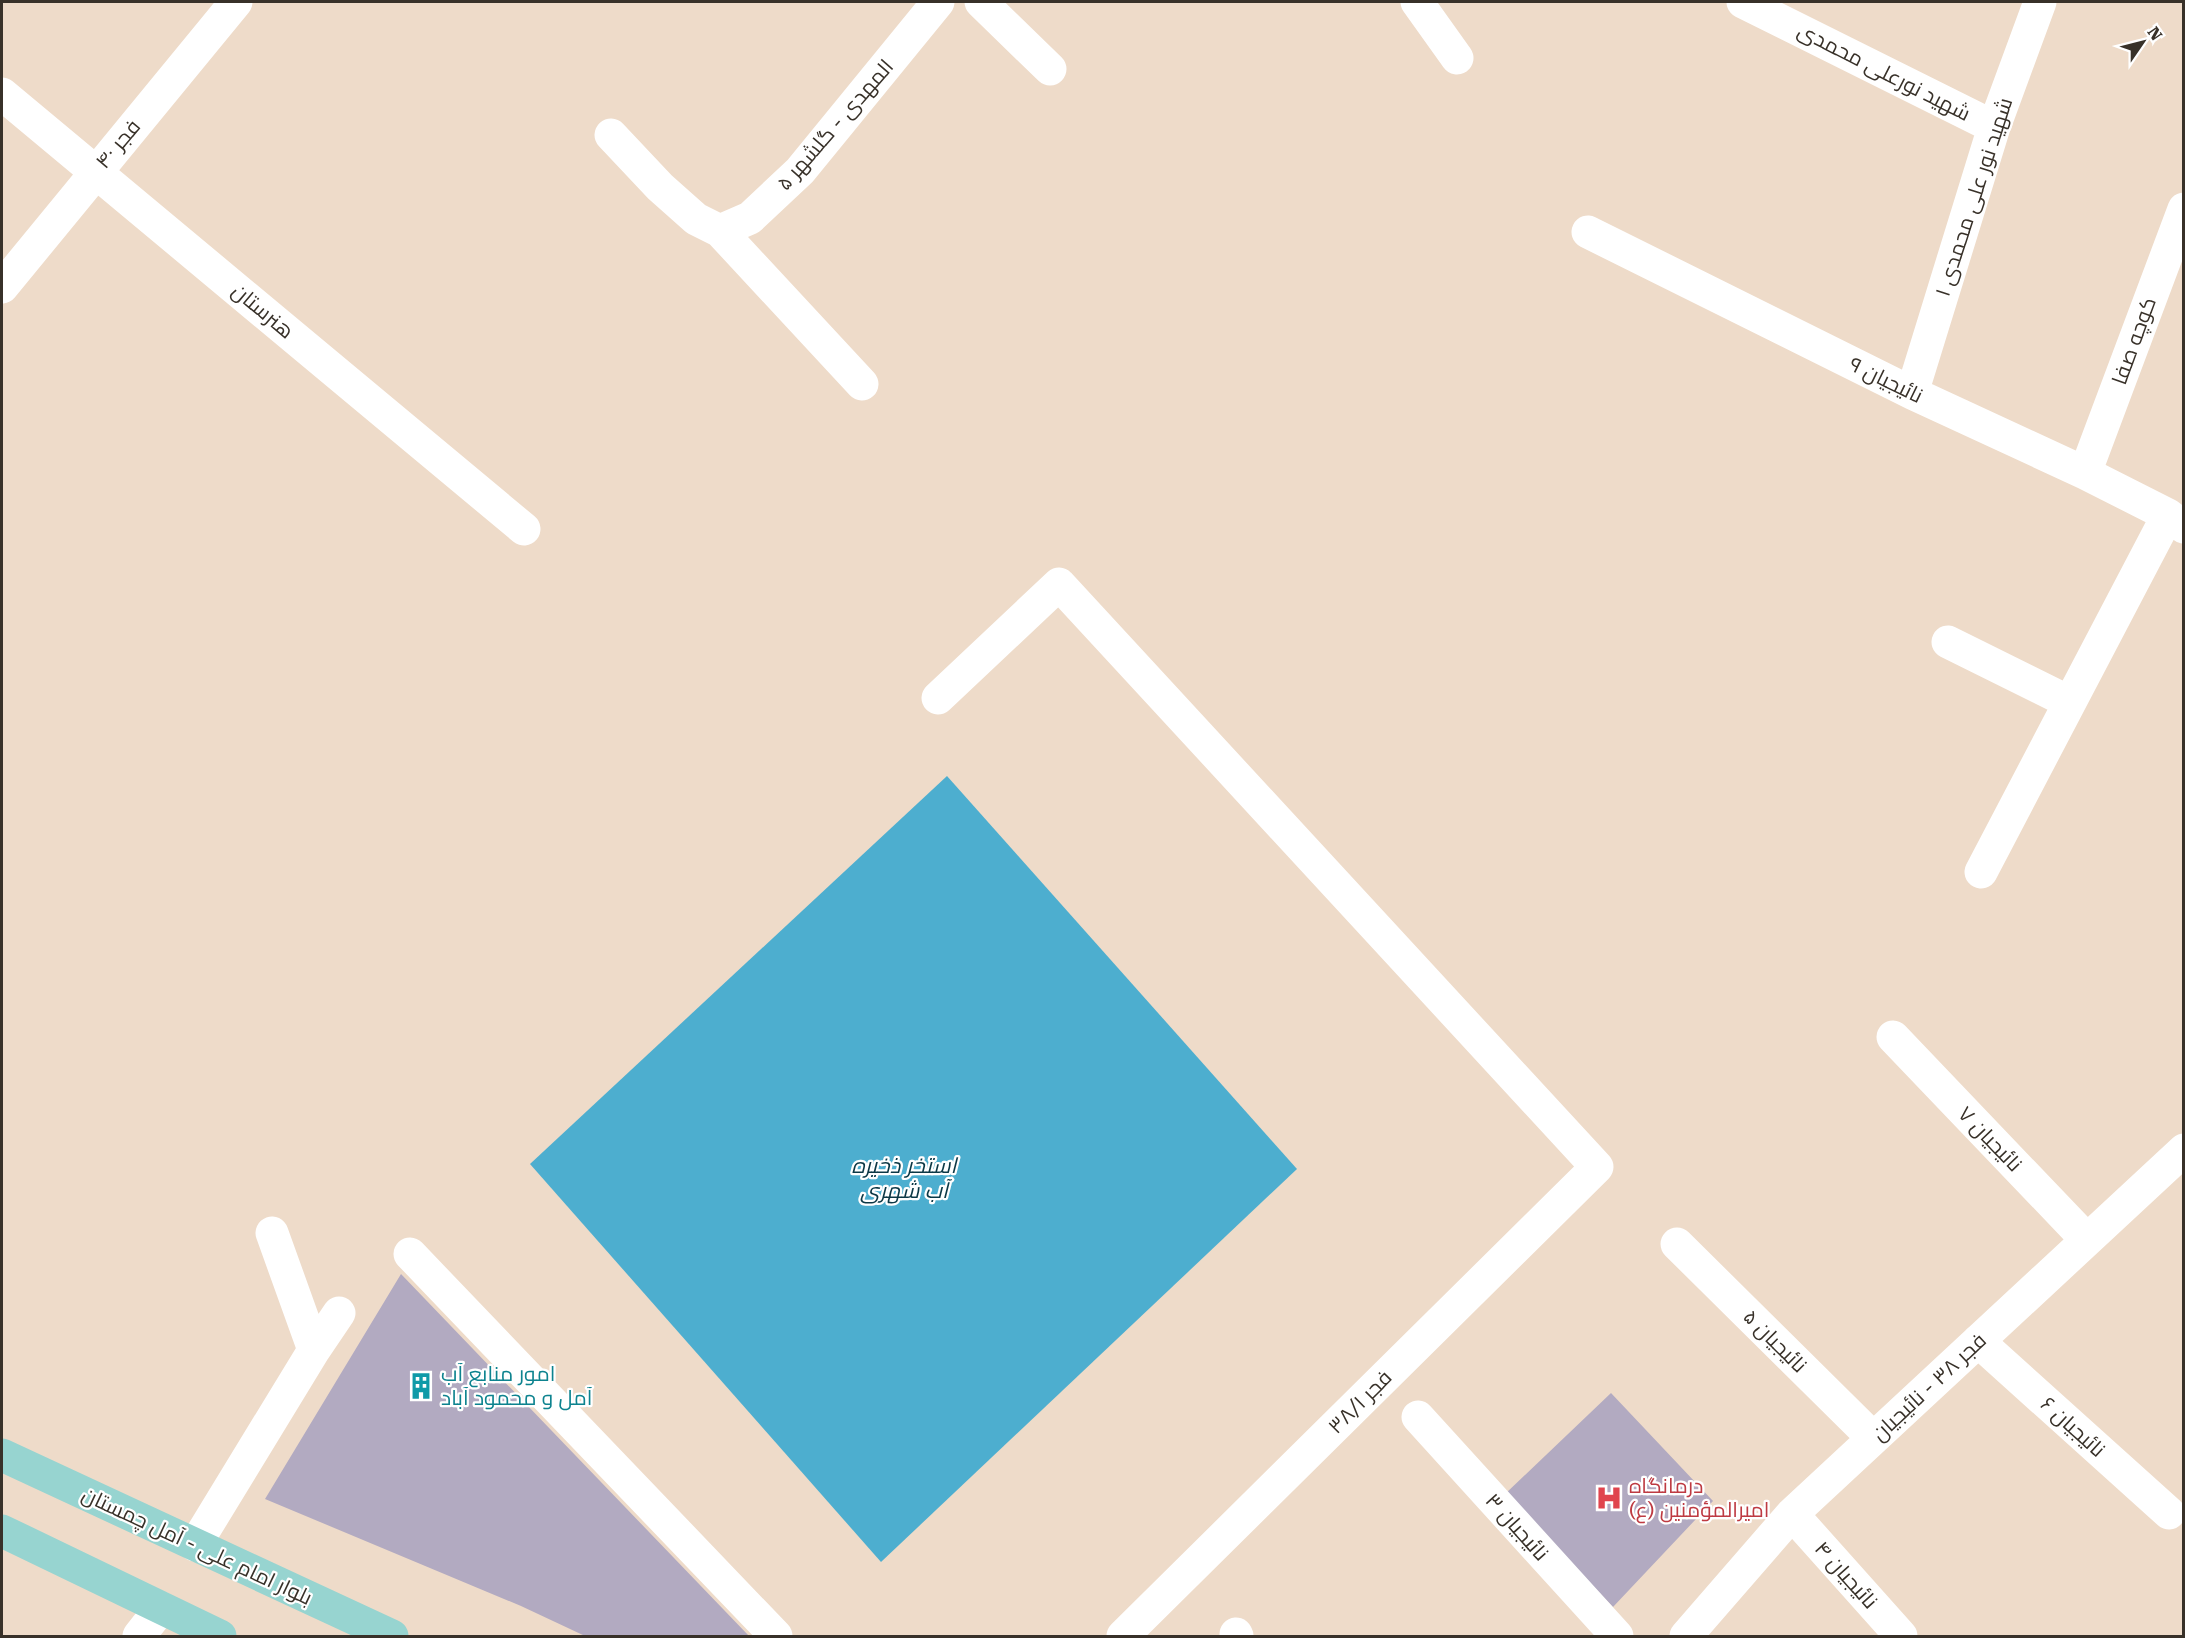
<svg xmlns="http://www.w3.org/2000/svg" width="2185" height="1638" font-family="'Roboto Serif',Cairo,serif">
	<rect width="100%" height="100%" fill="#eedbc9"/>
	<path fill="#4daecf" d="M 947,776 L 1297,1169 L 881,1562 L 530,1164 Z"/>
	<path fill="#b2aac1" d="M 401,1274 L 749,1636 L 585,1636 L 521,1606 L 265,1499 Z
		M 1611,1393 L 1713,1501 L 1613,1607 L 1505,1494 Z"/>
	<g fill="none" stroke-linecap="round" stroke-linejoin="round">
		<path stroke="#fff" stroke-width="33" d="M 981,2 L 1050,69
			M 1417,2 L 1457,58
			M 1743,2 L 1994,127
			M 2,94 L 524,529
			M 611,135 L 660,187 L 696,219 L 720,231 L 750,218 L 800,171 L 938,2
			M 720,231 L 862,384
			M 1588,232 L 1912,393 L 2085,473 L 2168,515 L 2184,527
			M 2,287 L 236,2
			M 1912,393 L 1994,127 L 2040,2
			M 2085,473 L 2184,209
			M 1948,642 L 2069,702
			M 938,698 L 1059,584 L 1597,1167 L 1123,1636
			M 1981,872 L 2168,515
			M 1893,1037 L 2087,1240
			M 272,1233 L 314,1350
			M 1677,1244 L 1873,1438
			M 410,1254 L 776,1636
			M 1978,1341 L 2169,1513
			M 1418,1417 L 1617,1636
			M 1792,1514 L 1901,1636
			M 195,1545 L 314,1350 L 339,1313
			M 1236,1634 L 1237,1636
			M 139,1636 L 161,1608
			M 1686,1636 L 1792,1514 L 2184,1150"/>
		<path stroke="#97d4d0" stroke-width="33" d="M 2,1455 L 392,1636
			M 2,1531 L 220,1636"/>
	</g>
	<defs>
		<symbol id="building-bare" viewBox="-9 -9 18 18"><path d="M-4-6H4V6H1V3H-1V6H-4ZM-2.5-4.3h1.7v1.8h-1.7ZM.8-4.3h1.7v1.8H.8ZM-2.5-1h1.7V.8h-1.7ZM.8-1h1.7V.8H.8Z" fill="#0f9aa8" stroke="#fff" stroke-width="2.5" paint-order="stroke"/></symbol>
		<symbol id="hospital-bare" viewBox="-9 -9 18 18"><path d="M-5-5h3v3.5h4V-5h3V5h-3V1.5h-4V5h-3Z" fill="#e0444e" stroke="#fff" stroke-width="2.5" paint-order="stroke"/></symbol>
	</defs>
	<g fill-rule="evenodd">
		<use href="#building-bare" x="402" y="1367" width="38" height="38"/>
		<use href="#hospital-bare" x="1590" y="1479" width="38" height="38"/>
	</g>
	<g text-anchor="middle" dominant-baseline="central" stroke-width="4.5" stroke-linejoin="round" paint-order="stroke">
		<g font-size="21" fill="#383129" stroke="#fff">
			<text transform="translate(1884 72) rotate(27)">شهید نورعلی محمدی</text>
			<text transform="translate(835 125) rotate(-49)">المهدی - گلشهر ۵</text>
			<text transform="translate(118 144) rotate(-50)">فجر ۴۰</text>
			<text transform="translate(1974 197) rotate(-72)">شهید نور علی محمدی ۱</text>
			<text transform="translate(263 311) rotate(40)">هنرستان</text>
			<text transform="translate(2134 341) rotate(-70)">کوچه صفا</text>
			<text transform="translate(1886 380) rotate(26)">نائیجیان ۹</text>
			<text transform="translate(1990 1139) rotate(46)">نائیجیان ۷</text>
			<text transform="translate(1775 1341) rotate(45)">نائیجیان ۵</text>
			<text transform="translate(1929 1387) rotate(-43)">فجر ۳۸ - نائیجیان</text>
			<text transform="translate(1360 1402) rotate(-45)">فجر ۳۸/۱</text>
			<text transform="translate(2073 1427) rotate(42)">نائیجیان ۶</text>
			<text transform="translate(1517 1527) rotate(48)">نائیجیان ۳</text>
			<text transform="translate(197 1546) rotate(25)">بلوار امام علی - آمل چمستان</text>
			<text transform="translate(1846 1575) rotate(48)">نائیجیان ۴</text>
		</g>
		<g font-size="21" fill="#0d838f" stroke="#fff" text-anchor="start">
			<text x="441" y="1374">امور منابع آب<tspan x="441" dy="24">آمل و محمود آباد</tspan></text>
		</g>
		<g font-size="21" fill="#be3a42" stroke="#fff" text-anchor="start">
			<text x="1629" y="1486">درمانگاه<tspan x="1629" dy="24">امیرالمؤمنین (ع)</tspan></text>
		</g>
		<g font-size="22" font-style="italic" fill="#0b3846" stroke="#fff">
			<text x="904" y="1165">استخر ذخیره<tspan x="904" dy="25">آب شهری</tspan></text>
		</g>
	</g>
	<rect width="2185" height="1638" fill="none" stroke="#383129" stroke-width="6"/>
	<g transform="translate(2143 42) rotate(55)" stroke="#ffffff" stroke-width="4.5" paint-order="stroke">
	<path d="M0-4.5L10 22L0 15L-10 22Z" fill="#383129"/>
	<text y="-9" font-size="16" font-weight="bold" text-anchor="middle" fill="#383129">N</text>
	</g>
</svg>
